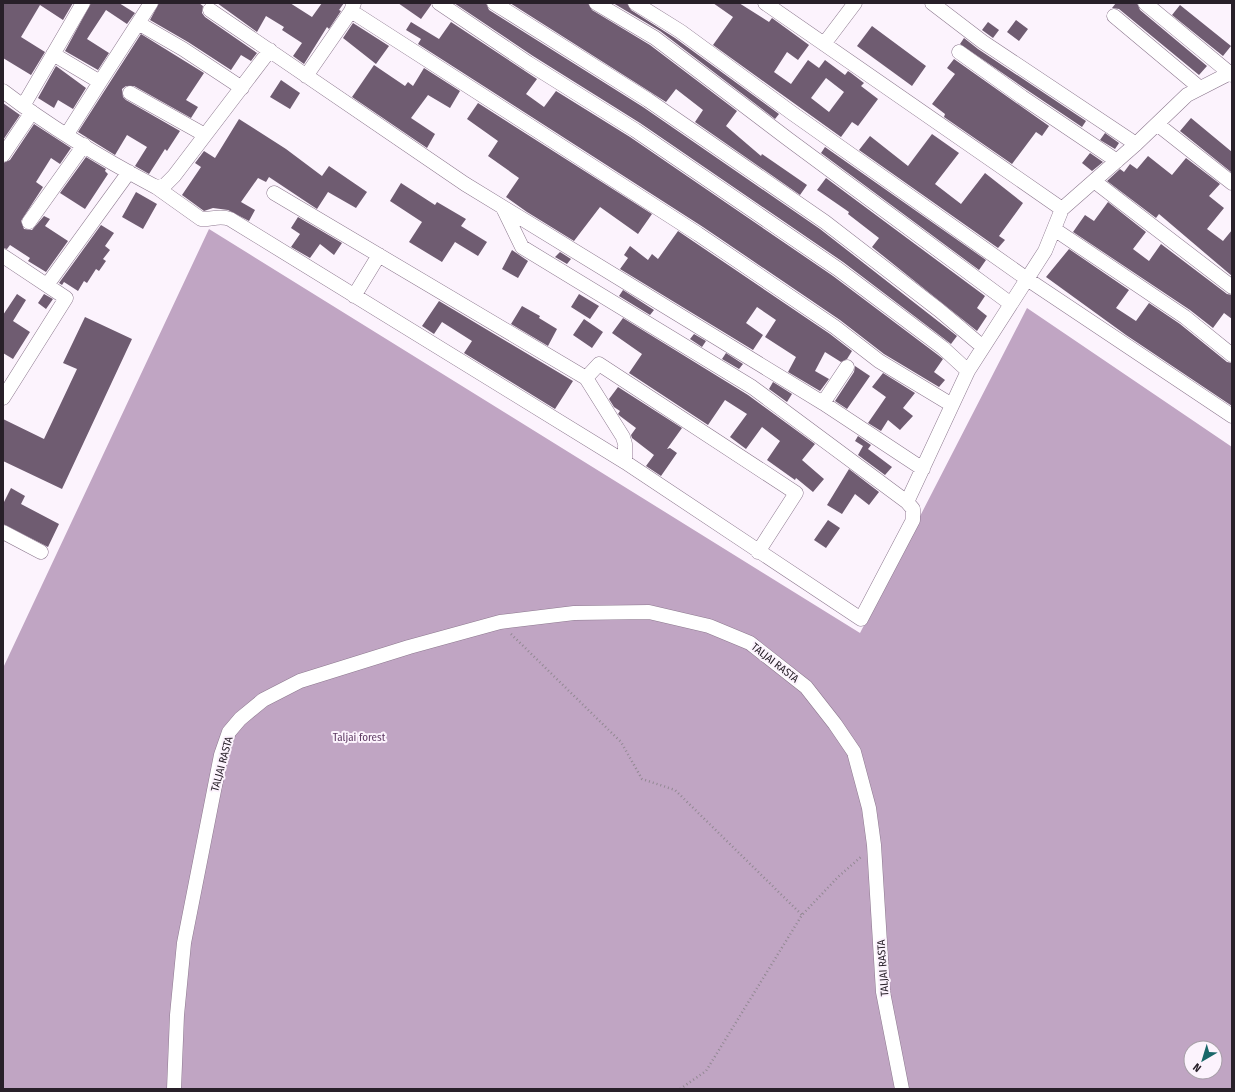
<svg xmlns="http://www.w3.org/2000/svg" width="1235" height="1092" font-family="'Fira Sans Condensed',sans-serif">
	<rect width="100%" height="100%" fill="#fcf3fd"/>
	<path fill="#c0a5c3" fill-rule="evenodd" d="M 209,229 L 860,633 L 1027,308 L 1232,447 L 1232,1089 L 3,1089 L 3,668 ZM 1191,1048 L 1215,1048 L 1215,1072 L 1191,1072 Z"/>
	<path fill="#6f5c71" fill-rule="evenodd" d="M 3,3 L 73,3 L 63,20 L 40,5 L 21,37 L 45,52 L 31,75 L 3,58 Z
		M 91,3 L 119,3 L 135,13 L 127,24 L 106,10 L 87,39 L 109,53 L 98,70 L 65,51 Z
		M 159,3 L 199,3 L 203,6 L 202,13 L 205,17 L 257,53 L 251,61 L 241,55 L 231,70 L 188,42 L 150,20 Z
		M 217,3 L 290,3 L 312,17 L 322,3 L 344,3 L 339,10 L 341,11 L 329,29 L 327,27 L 304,64 L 293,56 L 302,43 L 282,30 L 284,27 L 266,16 L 257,32 Z
		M 398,3 L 431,3 L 431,5 L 421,19 Z
		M 454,3 L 486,3 L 489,10 L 643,107 L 820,229 L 957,336 L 951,344 L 843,262 L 640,123 L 533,56 Z
		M 510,3 L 588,3 L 592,10 L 650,45 L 737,111 L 726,126 L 761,156 L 762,154 L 807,185 L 800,195 L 695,122 L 703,110 L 676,89 L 666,102 Z
		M 613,3 L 627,3 L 631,10 L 675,38 L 779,114 L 775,119 L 660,31 Z
		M 713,3 L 739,3 L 769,22 L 772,18 L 809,45 L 798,60 L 787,52 L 774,72 L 791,84 L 808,60 L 819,68 L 825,60 L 845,75 L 848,71 L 851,73 L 864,83 L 861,86 L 878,99 L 858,126 L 852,122 L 841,137 L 713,45 L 733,17 ZM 826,78 L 844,92 L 829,112 L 811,98 Z
		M 1116,3 L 1137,3 L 1140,10 L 1207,66 L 1199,75 L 1119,9 L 1112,8 Z
		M 1180,5 L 1231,46 L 1223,56 L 1172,15 Z
		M 1016,20 L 1028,29 L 1019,41 L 1007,32 Z
		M 411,22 L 439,39 L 451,22 L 537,79 L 526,94 L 544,107 L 556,91 L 630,137 L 833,276 L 938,355 L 943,359 L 934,372 L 945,380 L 939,387 L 884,354 L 840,320 L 703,227 L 418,44 L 421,39 L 406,30 Z
		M 988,22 L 999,30 L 993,38 L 982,30 Z
		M 353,23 L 389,46 L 376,64 L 343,38 Z
		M 872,26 L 926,66 L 912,86 L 857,46 Z
		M 141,34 L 204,73 L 186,100 L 198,107 L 191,118 L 134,86 L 126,86 L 122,89 L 123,97 L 126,100 L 180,131 L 167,151 L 165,149 L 149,174 L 135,166 L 147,147 L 127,135 L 115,155 L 78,132 Z
		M 964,38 L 978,49 L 1086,121 L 1082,127 L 1027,90 L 960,44 Z
		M 954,59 L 1049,126 L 1042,136 L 1036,132 L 1012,164 L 944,117 L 945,114 L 932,104 L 955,74 L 947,68 Z
		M 374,65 L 405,86 L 408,82 L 413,86 L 424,68 L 460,91 L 450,108 L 428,95 L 411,118 L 435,134 L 427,148 L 352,97 Z
		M 56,66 L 86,88 L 73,109 L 58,100 L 54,108 L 38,98 Z
		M 281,80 L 300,93 L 290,109 L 270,97 Z
		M 3,103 L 20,115 L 3,140 Z
		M 478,103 L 652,214 L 638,234 L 600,207 L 574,241 L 527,212 L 506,197 L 519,178 L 488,156 L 498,141 L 467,119 Z
		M 1191,118 L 1232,152 L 1231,172 L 1180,131 Z
		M 239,119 L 286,149 L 322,176 L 329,166 L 367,192 L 356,208 L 328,192 L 317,209 L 269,177 L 266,182 L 258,178 L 241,202 L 255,210 L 249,221 L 228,210 L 213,208 L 204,211 L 182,195 L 201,167 L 195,163 L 204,151 L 215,158 Z
		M 34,124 L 71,148 L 60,164 L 51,158 L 36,182 L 43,187 L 21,221 L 24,229 L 32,230 L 44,216 L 50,219 L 45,226 L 68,241 L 46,272 L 28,261 L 30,258 L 10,245 L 7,249 L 3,248 L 3,163 L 10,160 Z
		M 1105,133 L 1119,143 L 1115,149 L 1100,140 Z
		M 932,134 L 959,153 L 935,184 L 961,204 L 985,173 L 1023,203 L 999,236 L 1005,240 L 998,248 L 859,150 L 870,136 L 908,166 Z
		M 825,147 L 986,260 L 979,270 L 821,153 Z
		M 1090,153 L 1103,162 L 1092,171 L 1082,163 Z
		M 1148,156 L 1172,175 L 1186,158 L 1220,184 L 1209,196 L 1224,208 L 1207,229 L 1223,241 L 1232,230 L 1232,276 L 1159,214 L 1156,218 L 1107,181 L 1120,169 L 1124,172 L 1130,164 L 1137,169 Z
		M 86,157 L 106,169 L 105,171 L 108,174 L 85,209 L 60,193 Z
		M 826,178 L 985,296 L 977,308 L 987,316 L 977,331 L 872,247 L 879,238 L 848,214 L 849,212 L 817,190 Z
		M 401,183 L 435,205 L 437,202 L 466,219 L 461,226 L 487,242 L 478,256 L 455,242 L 442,262 L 409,242 L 422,222 L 390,201 Z
		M 136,192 L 157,204 L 143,229 L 122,217 Z
		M 1108,202 L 1146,232 L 1133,249 L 1149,261 L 1161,244 L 1227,294 L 1232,295 L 1232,319 L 1224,313 L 1213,328 L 1190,310 L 1073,232 L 1085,215 L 1094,221 Z
		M 298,217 L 342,243 L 334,255 L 320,244 L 310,258 L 291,247 L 300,234 L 291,228 Z
		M 101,225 L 114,233 L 105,246 L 110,250 L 103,259 L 106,261 L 99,271 L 96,269 L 87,283 L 84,281 L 78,291 L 64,282 L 62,285 L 59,283 Z
		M 678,231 L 830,334 L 852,351 L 847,359 L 841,362 L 825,352 L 815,371 L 829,379 L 820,391 L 788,372 L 796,357 L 765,337 L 776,320 L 757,307 L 746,323 L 763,335 L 753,350 L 620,269 L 628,258 L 624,255 L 630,246 L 648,260 L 652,254 L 658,259 Z
		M 1069,249 L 1129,290 L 1116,308 L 1136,321 L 1149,303 L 1180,324 L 1227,362 L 1232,363 L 1232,406 L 1126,335 L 1046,277 Z
		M 512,250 L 528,261 L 518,278 L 502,269 Z
		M 560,252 L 571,259 L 567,264 L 555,257 Z
		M 623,290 L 654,310 L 650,315 L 619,296 Z
		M 17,294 L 26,300 L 13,321 L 30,332 L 13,359 L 3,353 L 3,315 Z
		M 44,294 L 53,299 L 46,309 L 38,303 Z
		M 579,294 L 599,306 L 590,319 L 571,307 Z
		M 439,301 L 573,381 L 555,409 L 464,353 L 472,341 L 442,322 L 434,334 L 422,326 Z
		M 522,306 L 540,316 L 539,318 L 557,329 L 548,346 L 511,324 Z
		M 85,317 L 132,339 L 62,489 L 3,461 L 3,419 L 44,439 L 77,369 L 63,363 Z
		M 623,318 L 748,395 L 815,444 L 802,460 L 824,479 L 813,492 L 796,478 L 795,480 L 767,460 L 780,441 L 762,427 L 746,449 L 730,437 L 747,414 L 725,400 L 708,425 L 629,373 L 642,354 L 612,333 Z
		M 584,319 L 603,332 L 592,348 L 573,335 Z
		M 694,334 L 706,341 L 702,347 L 690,339 Z
		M 726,353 L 743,364 L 739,369 L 722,359 Z
		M 855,366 L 870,376 L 847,409 L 835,401 L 854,372 Z
		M 883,373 L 915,393 L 903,408 L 913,416 L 900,430 L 888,420 L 881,431 L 868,423 L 886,397 L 872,387 Z
		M 773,382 L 792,394 L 787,402 L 769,389 Z
		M 618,387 L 682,428 L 667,449 L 670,448 L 677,453 L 661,476 L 646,466 L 654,455 L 632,438 L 631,435 L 636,428 L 620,416 L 618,414 L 620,411 L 614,407 L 609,399 Z
		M 858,436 L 871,445 L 868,449 L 892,467 L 885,475 L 858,455 L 863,446 L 855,441 Z
		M 849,469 L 879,492 L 869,505 L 855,494 L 842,514 L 827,505 Z
		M 11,488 L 25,496 L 21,504 L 59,524 L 48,547 L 3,524 L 3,504 Z
		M 828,520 L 840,528 L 826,548 L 814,540 Z"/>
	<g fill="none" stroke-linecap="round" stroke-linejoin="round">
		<defs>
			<path id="street" d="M 439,3 L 528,63 L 635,130 L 838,269 L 943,348 L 968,371
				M 494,3 L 648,100 L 825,222 L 939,310 L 983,347
				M 596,3 L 655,38 L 788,139 L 1011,304
				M 635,3 L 680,31 L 792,113 L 1027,279 L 1232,416
				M 765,3 L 1062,209
				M 932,3 L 983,42 L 1136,144
				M 1145,3 L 1232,75
				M 210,10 L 465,184 L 823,403 L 923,469
				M 351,11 L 698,234 L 835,327 L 879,361 L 952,405
				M 1114,16 L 1200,88
				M 138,23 L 183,49 L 242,88
				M 824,44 L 855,3
				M 959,52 L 1022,97 L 1117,161
				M 53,54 L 100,82 L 151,3
				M 306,76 L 351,11 L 354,3
				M 3,91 C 50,127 103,159 156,187 L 165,185 L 174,176 L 270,50
				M 130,93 L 205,135
				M 23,106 L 83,3
				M 1157,124 L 1232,183
				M 67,134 L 100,82
				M 3,155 L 32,112
				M 1094,181 L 1232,287
				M 156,187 L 201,219 C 211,220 219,215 230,219 L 625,462 L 861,619 L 913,520 L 913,509 L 907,502
				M 274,193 L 586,378 L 623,437 L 625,444 L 625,462
				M 503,208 L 522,247 L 752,387 L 907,502 L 968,371 L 1045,251 L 1062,209 L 1136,144 L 1187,95 L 1232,72
				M 29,222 L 84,145
				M 1054,229 L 1185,317 L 1232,355
				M 3,256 L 66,298 L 3,398
				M 47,285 L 129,172
				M 354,296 L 379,255
				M 586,378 L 599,364 L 796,493 L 758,552
				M 823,403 L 847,367
				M 3,532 L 41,552
				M 174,1089 L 177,1015 L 184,943 L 221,755 L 229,732 L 240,719 L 263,700 L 300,681 L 409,647 L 500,622 L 574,613 L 649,612 L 709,626 L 750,643 L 806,687 L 835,724 L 854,752 L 869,808 L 874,845 L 883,992 L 902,1089"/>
		</defs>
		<use href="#street" stroke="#8d798f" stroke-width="15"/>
		<path stroke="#918892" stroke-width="2.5" stroke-dasharray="1 3" stroke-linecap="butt" d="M 511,634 L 621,742 L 642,779 L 675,790 L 802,915
			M 680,1089 L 706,1071 L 802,915 L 838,877 L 862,856"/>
		<use href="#street" stroke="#fff" stroke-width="14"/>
	</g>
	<g text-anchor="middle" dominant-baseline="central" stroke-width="4" stroke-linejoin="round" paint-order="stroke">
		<g font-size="11" fill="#282029" stroke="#fcf3fd">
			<text transform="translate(775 663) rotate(38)">TALJAI RASTA</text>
			<text transform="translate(222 764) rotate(-75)">TALJAI RASTA</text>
			<text transform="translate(883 968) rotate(-94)">TALJAI RASTA</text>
		</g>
		<g font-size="11" fill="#5e3a63" stroke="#fcf3fd">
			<text x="359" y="737">Taljai forest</text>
		</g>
	</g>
	<rect width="1235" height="1092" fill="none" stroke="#282029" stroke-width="8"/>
	<g transform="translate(1203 1060) rotate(218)"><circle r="19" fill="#fcf3fd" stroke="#a79fa8"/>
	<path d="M0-3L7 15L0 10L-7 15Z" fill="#196769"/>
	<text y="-6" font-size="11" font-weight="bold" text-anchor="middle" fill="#282029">N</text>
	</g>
</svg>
